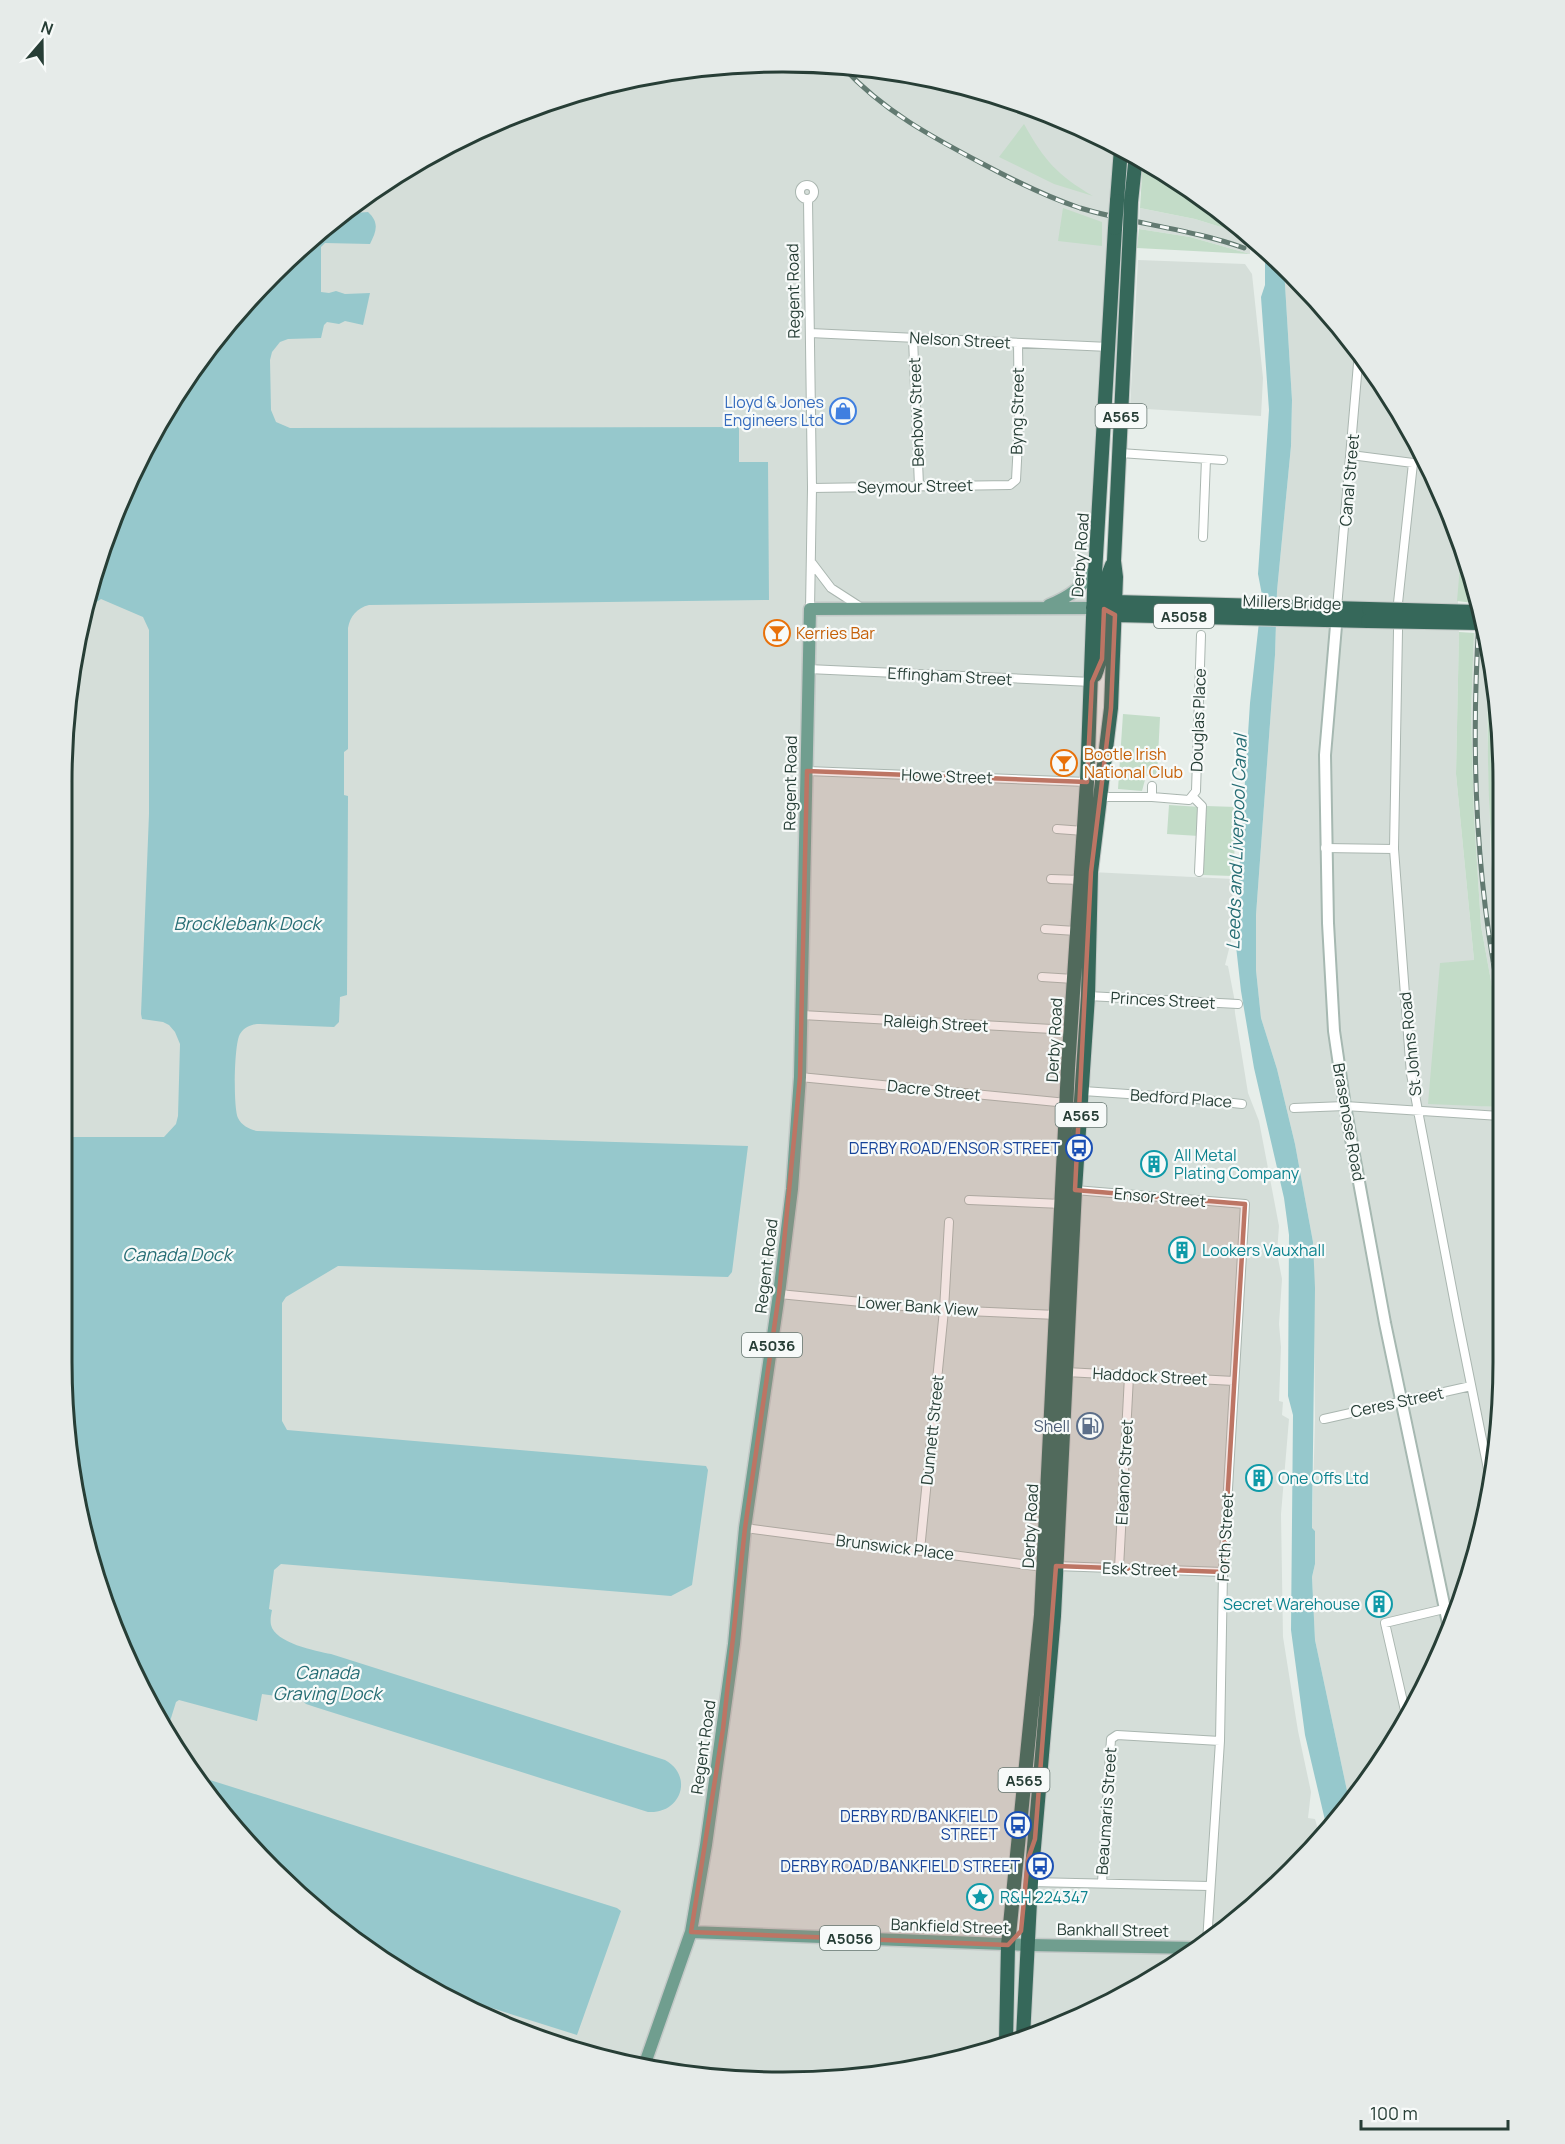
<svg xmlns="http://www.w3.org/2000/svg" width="1565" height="2144" font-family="Manrope,sans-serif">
	<rect width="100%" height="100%" fill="#e7eeea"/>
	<path fill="#d5ded9" d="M 735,63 L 876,68 L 1014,100 L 1121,148 L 1044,1567 L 1008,1944 L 1028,1945 L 1091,872 L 1233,879 L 1231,941 L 1225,965 L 1228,966 L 1234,997 L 1235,1013 L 1248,1093 L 1259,1121 L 1279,1226 L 1277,1253 L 1282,1279 L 1279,1324 L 1281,1347 L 1279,1401 L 1283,1402 L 1282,1415 L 1289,1419 L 1281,1514 L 1283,1637 L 1298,1731 L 1311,1792 L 1308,1818 L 1315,1819 L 1321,1840 L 1222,1933 L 1059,2027 L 876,2076 L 736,2081 L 642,2069 L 464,2008 L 307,1903 L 183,1762 L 117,1638 L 86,1548 L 62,1361 L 62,782 L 86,596 L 117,506 L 183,382 L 241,307 L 343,211 L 463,136 L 596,86 Z
		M 1140,208 L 1195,219 L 1250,236 L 1250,254 L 1190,237 L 1139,229 Z
		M 1138,260 L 1245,264 L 1252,274 L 1263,378 L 1261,416 L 1130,408 Z
		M 1284,268 L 1354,343 L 1448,506 L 1461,554 L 1457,618 L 1459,632 L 1456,774 L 1474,960 L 1429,1103 L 1500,1107 L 1502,1409 L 1479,1548 L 1429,1681 L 1349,1800 L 1315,1640 L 1312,1577 L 1315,1564 L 1315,1531 L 1312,1529 L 1315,1420 L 1313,1242 L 1295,1144 L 1277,1069 L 1261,1018 L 1256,970 L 1256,915 L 1275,655 L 1277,591 L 1291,446 L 1292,400 Z
		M 1474,633 L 1483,634 L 1488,655 L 1487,717 L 1491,863 L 1499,920 L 1499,1025 L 1481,926 L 1474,816 L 1471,713 Z"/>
	<path fill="#c3dcc8" d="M 1024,124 C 1044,160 1057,175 1093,196 L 1054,184 L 999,157 Z
		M 1143,158 L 1250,235 L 1250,236 L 1195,219 L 1140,208 Z
		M 1063,208 L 1102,222 L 1102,246 L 1058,241 Z
		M 1139,229 L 1190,237 L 1250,254 L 1137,248 Z
		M 1461,554 L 1474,603 L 1457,601 Z
		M 1459,632 L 1474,633 L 1471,713 L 1474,816 L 1481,926 L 1499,1025 L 1500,1107 L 1428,1104 L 1440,963 L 1474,960 L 1456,774 Z
		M 1488,655 L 1497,688 L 1499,920 C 1487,832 1487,744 1488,655 Z
		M 1123,714 L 1160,717 L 1157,777 L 1146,776 L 1142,791 L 1118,789 Z
		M 1169,805 L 1201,807 L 1199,836 L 1167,834 Z
		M 1206,806 L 1237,807 L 1233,876 L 1203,875 Z"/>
	<path fill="#96c8cc" d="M 368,212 C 380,223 376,232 370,244 L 325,243 L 321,247 L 321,292 L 329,293 L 336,291 L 345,294 L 370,293 L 363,325 L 345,321 L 339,324 L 327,322 L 324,325 L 321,338 L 288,339 L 280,342 L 272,352 L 270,360 L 271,410 L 276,422 L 290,428 L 739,427 L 739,462 L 768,462 L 769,600 L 369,605 C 357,608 350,616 348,628 L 348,749 L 344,752 L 344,795 L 348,796 L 347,995 L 340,997 L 339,1022 L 334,1027 L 260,1024 C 252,1024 245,1026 240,1034 C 234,1043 233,1108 238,1118 C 242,1126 249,1129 257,1131 L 748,1146 L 732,1272 L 728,1277 L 338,1266 L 286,1297 L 282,1303 L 282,1421 L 287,1430 L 706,1466 L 708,1470 L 692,1585 L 671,1596 L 281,1564 L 274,1570 L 269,1609 L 272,1610 C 271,1615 270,1620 271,1625 C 275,1643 316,1651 331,1654 L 665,1760 C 694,1776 681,1814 648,1812 L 315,1707 L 306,1704 L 296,1694 L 287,1692 L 276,1696 L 262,1694 L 257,1721 L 179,1700 L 176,1702 L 167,1731 L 117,1638 L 86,1548 L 62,1361 L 62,1137 L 164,1137 L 176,1124 L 178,1116 L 180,1044 L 175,1032 L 169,1025 L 163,1022 L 142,1019 L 141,1014 L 149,814 L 149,630 L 143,617 L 101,599 L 95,603 L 80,638 L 86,596 L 117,506 L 183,382 L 241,307 L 340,214 Z
		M 1265,248 L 1284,268 L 1292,400 L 1291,446 L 1277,591 L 1275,655 L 1256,915 L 1256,970 L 1261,1018 L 1277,1069 L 1295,1144 L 1313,1242 L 1315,1288 L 1312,1528 L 1315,1531 L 1315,1564 L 1312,1577 L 1315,1640 L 1349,1800 L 1328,1833 L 1305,1735 L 1291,1630 L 1293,1415 L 1288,1396 L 1289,1235 L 1284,1198 L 1254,1068 L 1241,991 L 1236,946 L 1240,859 L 1250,703 L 1262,595 L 1258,574 L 1269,410 L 1261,297 L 1265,285 Z
		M 194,1775 L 617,1908 L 621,1911 L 577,2035 L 438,1991 L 307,1903 Z"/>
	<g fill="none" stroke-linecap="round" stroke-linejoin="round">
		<defs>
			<path id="street" d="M800 192a7 7 0 1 1 14 0a7 7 0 1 1-14 0Z
				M 808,200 L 812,488 L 810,609
				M 810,333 L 1109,347
				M 913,338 L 919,486
				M 1120,453 L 1223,460
				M 1351,455 L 1413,463 L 1398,603 L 1398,631 L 1394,849 L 1411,1074 L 1458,1320 L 1490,1479
				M 812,488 L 1010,485 L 1016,480 L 1019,423 L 1018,343
				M 1203,537 L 1206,459
				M 812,563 L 831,588 L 862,608
				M 1337,608 L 1359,352
				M 808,669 L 1092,682
				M 807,771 L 1087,782
				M 1192,796 L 1202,806 L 1199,872
				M 1101,797 L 1152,797 L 1189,800 L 1196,791 L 1201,635
				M 1152,797 L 1152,786
				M 1057,829 L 1084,831
				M 1325,848 L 1394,849
				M 1051,879 L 1081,880
				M 1045,929 L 1076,931
				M 1042,977 L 1074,979
				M 1088,996 L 1238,1004
				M 802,1015 L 1070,1030
				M 800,1077 L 1067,1103
				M 1083,1091 L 1187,1098 L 1242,1104
				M 1294,1108 L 1345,1106 L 1500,1116
				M 1075,1190 L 1245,1204 L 1223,1572 L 1220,1741 L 1207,1942
				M 969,1200 L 1062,1204
				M 779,1294 L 944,1310 L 1057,1315
				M 1066,1372 L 1234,1381
				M 1324,1419 L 1471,1386
				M 745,1528 L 1044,1567
				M 920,1550 L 944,1310 L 949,1222
				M 1056,1566 L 1223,1572
				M 1119,1568 L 1129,1376
				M 1406,1715 L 1385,1623 L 1444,1609
				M 1031,1882 L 1209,1886
				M 1102,1883 L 1111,1739 L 1117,1735 L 1220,1741"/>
			<path id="secondary" d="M 1337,614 L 1325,755 L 1328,923 L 1334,1031 L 1345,1106 L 1385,1323 L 1449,1628"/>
			<path id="primary" d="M 1049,605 C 1070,597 1083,586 1095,569
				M 691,1932 L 1028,1945 L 1197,1948
				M 643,2069 L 691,1932 L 706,1845 L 734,1644 L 745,1528 L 779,1294 L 792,1189 L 800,1077 L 810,609 L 1093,608"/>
			<path id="highway" d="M 1117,201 L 1121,148
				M 1131,202 L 1136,155
				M 1108,606 L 1115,602 L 1369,609
				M 1093,608 L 1104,609 L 1115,615 L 1368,621
				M 1095,675 C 1110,639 1097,599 1112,565
				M 1023,2037 L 1031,1882 L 1054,1616 L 1075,1190 L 1088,996 L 1091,872 L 1111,708 L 1116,577 L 1114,561 L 1130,229
				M 1006,2042 L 1008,1945 L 1041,1615 L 1068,1068 L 1087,782 L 1094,591 L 1115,228"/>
		</defs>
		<use href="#street" stroke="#aab6b0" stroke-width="10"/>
		<use href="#secondary" stroke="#a6b8b1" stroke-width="14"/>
		<use href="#primary" stroke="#c3c9c7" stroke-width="15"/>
		<use href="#highway" stroke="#c3c9c7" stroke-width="16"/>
		<use href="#street" stroke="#fff" stroke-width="8"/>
		<use href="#secondary" stroke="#fff" stroke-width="10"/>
		<use href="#primary" stroke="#709e8f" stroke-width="12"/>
		<use href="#highway" stroke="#36685a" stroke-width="14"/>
		<defs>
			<path id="rail" d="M 843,67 C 883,111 932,137 985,165 C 1015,181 1047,197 1080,208 C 1134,224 1191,229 1244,248
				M 1479,621 C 1471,745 1475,872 1499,994"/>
		</defs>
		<use href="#rail" stroke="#627a71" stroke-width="5"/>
		<use href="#rail" stroke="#f7faf9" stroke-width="3" stroke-dasharray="9" stroke-linecap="butt"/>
		<defs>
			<path id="highway-bridge" d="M 1115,228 L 1117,201
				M 1130,229 L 1131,202
				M 1369,609 L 1477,612
				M 1368,621 L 1480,623"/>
		</defs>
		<use href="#highway-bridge" stroke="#c3c9c7" stroke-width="16" stroke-linecap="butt"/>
		<use href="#highway-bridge" stroke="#36685a" stroke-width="14"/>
	</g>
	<path fill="#bd7564" fill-opacity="0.2" stroke="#bd7564" stroke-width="4.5" stroke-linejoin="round" d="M 1104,609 L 1115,615 L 1111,708 L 1091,872 L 1075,1190 L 1245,1204 L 1223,1572 L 1056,1566 L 1035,1839 L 1028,1859 L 1021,1931 L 1008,1945 L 691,1932 L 723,1729 L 745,1528 L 779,1294 L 800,1077 L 807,771 L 1087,782 L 1092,682 L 1102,659 Z"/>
	<defs>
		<symbol id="shop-ring" viewBox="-11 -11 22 22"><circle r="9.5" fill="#f7faf9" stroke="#3f7fe0" stroke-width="1.5"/><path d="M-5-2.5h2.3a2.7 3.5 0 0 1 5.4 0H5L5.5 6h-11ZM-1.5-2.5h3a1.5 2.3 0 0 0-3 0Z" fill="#3f7fe0"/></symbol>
		<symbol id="bar-ring" viewBox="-11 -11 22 22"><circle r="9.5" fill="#f7faf9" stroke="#e8710a" stroke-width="1.5"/><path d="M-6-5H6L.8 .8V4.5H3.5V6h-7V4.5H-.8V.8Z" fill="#e8710a"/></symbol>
		<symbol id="bus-ring" viewBox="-11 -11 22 22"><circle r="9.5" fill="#f7faf9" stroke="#1a4fb4" stroke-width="1.5"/><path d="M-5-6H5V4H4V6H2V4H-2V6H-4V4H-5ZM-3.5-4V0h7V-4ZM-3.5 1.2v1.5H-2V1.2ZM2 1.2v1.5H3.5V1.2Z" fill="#1a4fb4"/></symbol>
		<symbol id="building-ring" viewBox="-11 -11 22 22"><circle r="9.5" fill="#f7faf9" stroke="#0f9aa8" stroke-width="1.5"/><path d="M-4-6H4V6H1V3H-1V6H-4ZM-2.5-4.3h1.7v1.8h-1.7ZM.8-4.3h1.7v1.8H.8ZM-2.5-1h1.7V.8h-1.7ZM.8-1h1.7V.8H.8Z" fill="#0f9aa8"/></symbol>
		<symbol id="fuel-ring" viewBox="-11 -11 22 22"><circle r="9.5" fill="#f7faf9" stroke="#5c6f8a" stroke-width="1.5"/><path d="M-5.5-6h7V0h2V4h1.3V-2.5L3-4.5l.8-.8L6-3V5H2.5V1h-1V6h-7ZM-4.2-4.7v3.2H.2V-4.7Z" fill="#5c6f8a"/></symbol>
		<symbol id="sight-ring" viewBox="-11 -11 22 22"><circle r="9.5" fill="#f7faf9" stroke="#0f9aa8" stroke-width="1.5"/><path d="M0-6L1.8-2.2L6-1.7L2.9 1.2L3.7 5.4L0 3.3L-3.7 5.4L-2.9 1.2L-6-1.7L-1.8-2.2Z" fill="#0f9aa8"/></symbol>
	</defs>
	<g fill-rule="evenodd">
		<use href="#shop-ring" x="828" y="396" width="30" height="30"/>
		<use href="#bar-ring" x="762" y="618" width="30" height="30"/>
		<use href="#bar-ring" x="1049" y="748" width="30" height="30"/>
		<use href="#bus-ring" x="1064" y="1133" width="30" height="30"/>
		<use href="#building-ring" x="1139" y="1149" width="30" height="30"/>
		<use href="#building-ring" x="1167" y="1235" width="30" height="30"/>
		<use href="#fuel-ring" x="1075" y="1411" width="30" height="30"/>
		<use href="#building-ring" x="1244" y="1463" width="30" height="30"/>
		<use href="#building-ring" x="1364" y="1589" width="30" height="30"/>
		<use href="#bus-ring" x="1003" y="1810" width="30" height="30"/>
		<use href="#bus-ring" x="1025" y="1851" width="30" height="30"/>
		<use href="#sight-ring" x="965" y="1882" width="30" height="30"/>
	</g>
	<g text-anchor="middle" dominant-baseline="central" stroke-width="4.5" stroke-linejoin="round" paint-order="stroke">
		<g fill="#f7faf9" stroke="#657670" stroke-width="1.5">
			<rect x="1095.5" y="404" width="51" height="24" rx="4.5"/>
			<rect x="1154" y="604" width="60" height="24" rx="4.5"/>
			<rect x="1055.5" y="1103" width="51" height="24" rx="4.5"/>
			<rect x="742" y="1333" width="60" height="24" rx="4.5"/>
			<rect x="998.5" y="1768" width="51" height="24" rx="4.5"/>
			<rect x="820" y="1926" width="60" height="24" rx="4.5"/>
		</g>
		<g font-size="15" font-weight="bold" fill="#273e36">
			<text x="1121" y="416">A565</text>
			<text x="1184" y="616">A5058</text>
			<text x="1081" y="1115">A565</text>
			<text x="772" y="1345">A5036</text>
			<text x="1024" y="1780">A565</text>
			<text x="850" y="1938">A5056</text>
		</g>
		<g font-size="16" fill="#273e36" stroke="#f7faf9">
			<text transform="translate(793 291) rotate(-91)">Regent Road</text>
			<text transform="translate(960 340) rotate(3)">Nelson Street</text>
			<text transform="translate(1017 411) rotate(-89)">Byng Street</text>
			<text transform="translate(916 412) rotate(-92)">Benbow Street</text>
			<text transform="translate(1349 480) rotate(-85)">Canal Street</text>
			<text transform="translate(915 486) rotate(-1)">Seymour Street</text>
			<text transform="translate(1080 555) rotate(-86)">Derby Road</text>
			<text transform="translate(1292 602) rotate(2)">Millers Bridge</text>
			<text transform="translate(950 676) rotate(3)">Effingham Street</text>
			<text transform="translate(1198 720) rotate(-88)">Douglas Place</text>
			<text transform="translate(947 776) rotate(2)">Howe Street</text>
			<text transform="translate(790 783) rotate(-89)">Regent Road</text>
			<text transform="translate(1163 1000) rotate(3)">Princes Street</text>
			<text transform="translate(936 1023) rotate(3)">Raleigh Street</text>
			<text transform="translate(1054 1040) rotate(-87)">Derby Road</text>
			<text transform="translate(1410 1044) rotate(-96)">St Johns Road</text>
			<text transform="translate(934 1090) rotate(6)">Dacre Street</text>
			<text transform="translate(1181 1098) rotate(4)">Bedford Place</text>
			<text transform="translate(1349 1122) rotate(80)">Brasenose Road</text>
			<text transform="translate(1160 1197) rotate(5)">Ensor Street</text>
			<text transform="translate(766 1266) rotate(-83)">Regent Road</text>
			<text transform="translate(918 1306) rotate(4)">Lower Bank View</text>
			<text transform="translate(1150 1376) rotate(3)">Haddock Street</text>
			<text transform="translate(1397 1402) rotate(-12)">Ceres Street</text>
			<text transform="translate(932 1430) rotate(-84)">Dunnett Street</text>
			<text transform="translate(1124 1472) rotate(-87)">Eleanor Street</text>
			<text transform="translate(1030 1526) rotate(-87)">Derby Road</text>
			<text transform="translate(1225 1537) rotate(-87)">Forth Street</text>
			<text transform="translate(895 1547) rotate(7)">Brunswick Place</text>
			<text transform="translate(1140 1569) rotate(2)">Esk Street</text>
			<text transform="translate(703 1747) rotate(-82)">Regent Road</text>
			<text transform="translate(1106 1811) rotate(-86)">Beaumaris Street</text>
			<text transform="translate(950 1926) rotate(2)">Bankfield Street</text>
			<text transform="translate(1113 1930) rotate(1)">Bankhall Street</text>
		</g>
		<g font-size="16" fill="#366cbe" stroke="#f7faf9" text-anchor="end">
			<text x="824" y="402">Lloyd &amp; Jones<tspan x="824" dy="18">Engineers Ltd</tspan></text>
		</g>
		<g font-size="16" fill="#c56008" stroke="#f7faf9" text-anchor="start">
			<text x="796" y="633">Kerries Bar</text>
			<text x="1084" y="754">Bootle Irish<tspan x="1084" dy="18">National Club</tspan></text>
		</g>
		<g font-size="16" fill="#164399" stroke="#f7faf9" text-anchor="end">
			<text x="1060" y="1148">DERBY ROAD/ENSOR STREET</text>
			<text x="998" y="1816">DERBY RD/BANKFIELD<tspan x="998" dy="18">STREET</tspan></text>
			<text x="1020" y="1866">DERBY ROAD/BANKFIELD STREET</text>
		</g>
		<g font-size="16" fill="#0d838f" stroke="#f7faf9" text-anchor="start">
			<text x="1174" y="1155">All Metal<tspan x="1174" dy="18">Plating Company</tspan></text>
			<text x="1202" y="1250">Lookers Vauxhall</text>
			<text x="1278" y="1478">One Offs Ltd</text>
			<text x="1360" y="1604" text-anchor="end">Secret Warehouse</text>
			<text x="1000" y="1897">R&amp;H 224347</text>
		</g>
		<g font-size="16" fill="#4e5e75" stroke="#f7faf9" text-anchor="end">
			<text x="1070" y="1426">Shell</text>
		</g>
		<g font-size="18" font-style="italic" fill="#276e75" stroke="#f7faf9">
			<text transform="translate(1236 842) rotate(-88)">Leeds and Liverpool Canal</text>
			<text x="247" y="923">Brocklebank Dock</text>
			<text x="177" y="1254">Canada Dock</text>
			<text x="327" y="1672">Canada<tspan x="327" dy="21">Graving Dock</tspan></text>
		</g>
	</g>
	<path d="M0 0H1565V2144H0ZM782 72H783A710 710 0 0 1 1493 782V1362A710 710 0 0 1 783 2072H782A710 710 0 0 1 72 1362V782A710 710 0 0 1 782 72Z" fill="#e6ebe9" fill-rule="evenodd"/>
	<path fill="none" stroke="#273e36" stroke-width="3" d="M782 72H783A710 710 0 0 1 1493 782V1362A710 710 0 0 1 783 2072H782A710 710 0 0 1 72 1362V782A710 710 0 0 1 782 72Z"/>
	<g transform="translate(42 42) rotate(20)" stroke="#f7faf9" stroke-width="4.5" paint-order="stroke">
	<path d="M0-4.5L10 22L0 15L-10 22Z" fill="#273e36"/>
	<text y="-9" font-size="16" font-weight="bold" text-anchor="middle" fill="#273e36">N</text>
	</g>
	<path d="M1361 2120v9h147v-9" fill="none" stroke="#273e36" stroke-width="3"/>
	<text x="1370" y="2120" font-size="18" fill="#273e36" stroke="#f7faf9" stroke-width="4.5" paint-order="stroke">100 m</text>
</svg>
